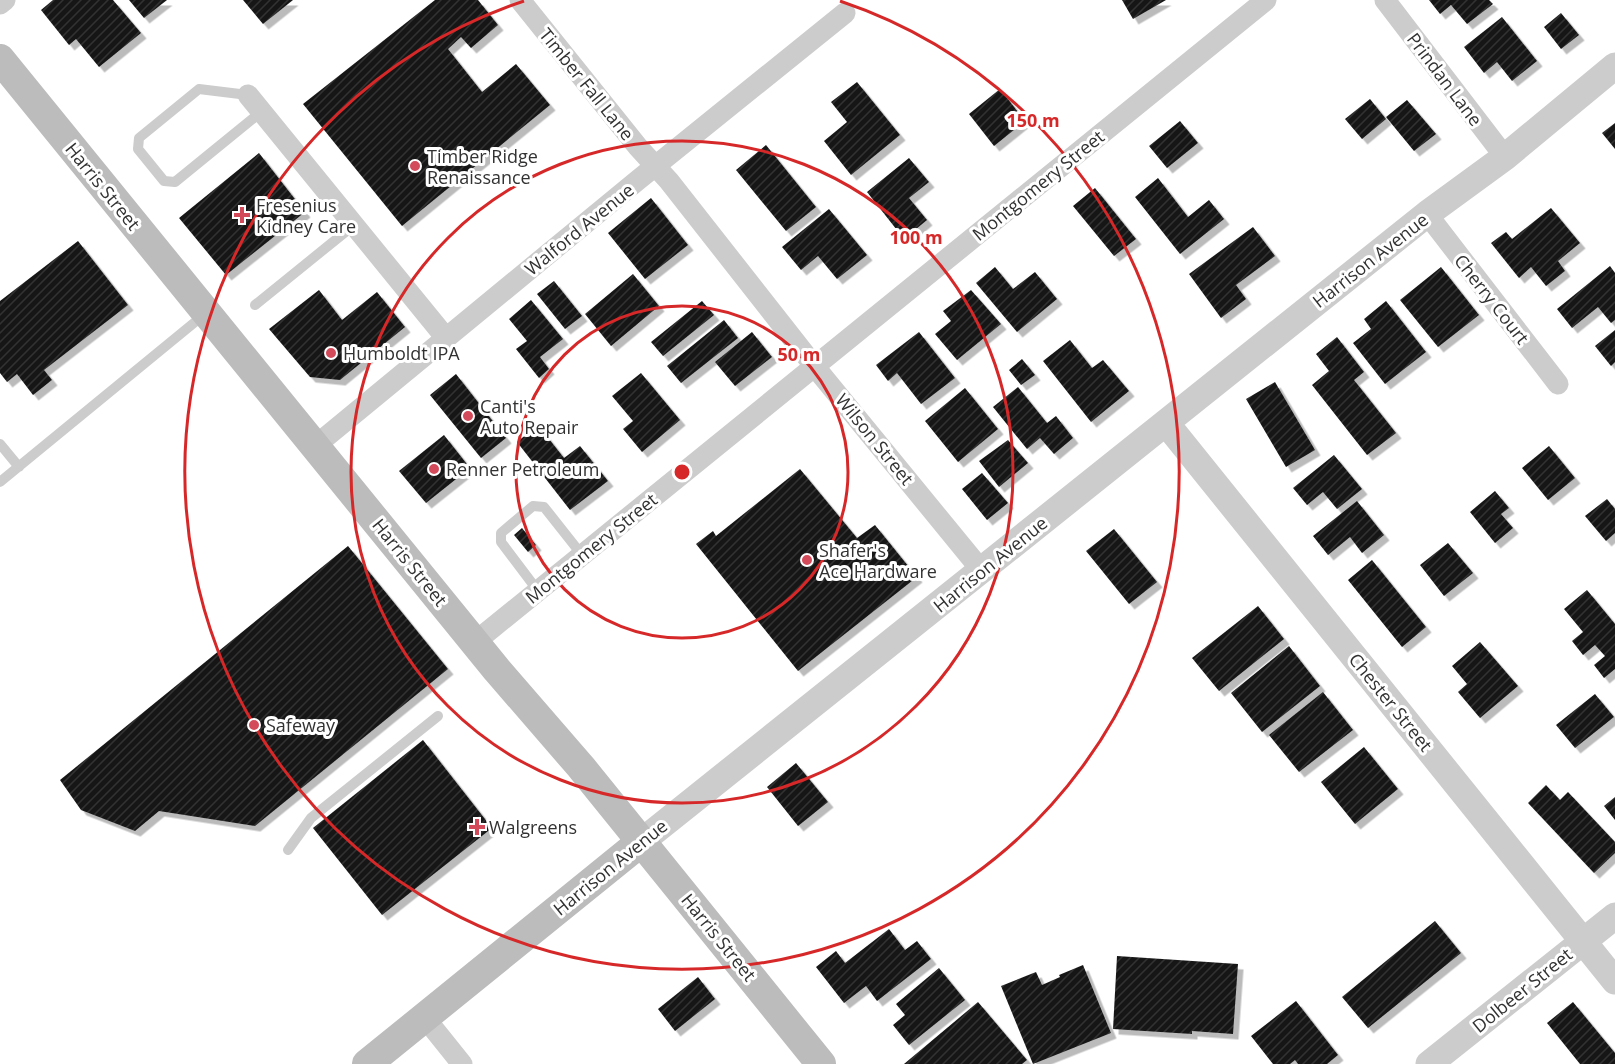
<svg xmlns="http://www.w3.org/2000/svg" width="1615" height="1064" font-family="'Open Sans',sans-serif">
	<defs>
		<pattern id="building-hatch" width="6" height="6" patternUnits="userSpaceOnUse" patternTransform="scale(1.5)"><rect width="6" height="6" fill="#191919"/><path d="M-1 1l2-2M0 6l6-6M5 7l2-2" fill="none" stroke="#323232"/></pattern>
		<filter id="shadow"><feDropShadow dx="5.5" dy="5.5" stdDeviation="0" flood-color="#0004"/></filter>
	</defs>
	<rect width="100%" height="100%" fill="#fff"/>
	<path fill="url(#building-hatch)" filter="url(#shadow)" d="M 53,0 L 113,0 L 141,33 L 99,67 L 76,39 L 69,45 L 41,10 Z
		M 129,0 L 167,0 L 144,18 Z
		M 243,0 L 293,0 L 263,24 Z
		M 435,0 L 478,0 L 498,25 L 471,48 L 461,37 L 448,49 L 482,92 L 516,64 L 550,105 L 402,226 L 303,104 Z
		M 1122,0 L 1166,0 L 1133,19 Z
		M 1429,0 L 1489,0 L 1493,4 L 1467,24 L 1451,5 L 1440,14 Z
		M 1561,13 L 1579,35 L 1561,49 L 1544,27 Z
		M 1502,17 L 1537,61 L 1512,81 L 1497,62 L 1484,73 L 1464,47 Z
		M 857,82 L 900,135 L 851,175 L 824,141 L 847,122 L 831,102 Z
		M 1000,89 L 1025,121 L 994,146 L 969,114 Z
		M 1370,99 L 1386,119 L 1362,139 L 1345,119 Z
		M 1407,100 L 1436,134 L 1414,151 L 1386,117 Z
		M 1180,121 L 1198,143 L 1167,168 L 1149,146 Z
		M 1615,123 L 1615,149 L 1602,133 Z
		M 766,145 L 816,207 L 786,231 L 736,170 Z
		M 259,153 L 305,212 L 226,275 L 179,218 Z
		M 909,158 L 929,182 L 909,198 L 927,220 L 904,239 L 867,192 Z
		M 1158,178 L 1188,217 L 1209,200 L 1224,219 L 1180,254 L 1135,197 Z
		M 1095,188 L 1136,239 L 1114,256 L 1073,206 Z
		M 651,198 L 688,245 L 645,279 L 608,233 Z
		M 1551,208 L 1580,243 L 1558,261 L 1565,271 L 1546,286 L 1531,267 L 1519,278 L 1491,243 L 1506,232 L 1512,239 Z
		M 829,209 L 867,255 L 837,279 L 818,256 L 801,270 L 782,247 Z
		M 1253,227 L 1275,256 L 1236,285 L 1246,299 L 1221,318 L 1189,274 Z
		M 78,241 L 128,305 L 44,370 L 52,380 L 33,395 L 17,374 L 7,382 L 0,373 L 0,301 Z
		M 1610,266 L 1615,273 L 1615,320 L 1611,323 L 1598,307 L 1572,328 L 1557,309 Z
		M 995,267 L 1013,289 L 1035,272 L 1057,299 L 1017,332 L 976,283 Z
		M 1441,267 L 1479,315 L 1438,347 L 1400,300 Z
		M 633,274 L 659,306 L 611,346 L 585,314 Z
		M 554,281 L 582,316 L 565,329 L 537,294 Z
		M 319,290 L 342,320 L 377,292 L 405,327 L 340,380 L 310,377 L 269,329 Z
		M 971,290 L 1001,324 L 957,360 L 935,334 L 951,321 L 943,311 Z
		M 531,300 L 563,339 L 540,357 L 549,369 L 539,378 L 516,349 L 527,341 L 509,319 Z
		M 702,301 L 714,315 L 663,356 L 651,342 Z
		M 1386,301 L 1426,352 L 1385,384 L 1353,343 L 1371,329 L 1364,319 Z
		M 724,320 L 738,338 L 681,383 L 667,366 Z
		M 1615,330 L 1615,362 L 1611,366 L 1595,346 Z
		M 752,332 L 772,357 L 735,386 L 715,362 Z
		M 919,332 L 955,378 L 921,404 L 897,373 L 888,381 L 876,365 Z
		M 1337,337 L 1364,372 L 1354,380 L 1396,433 L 1367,455 L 1312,385 L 1329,371 L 1316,354 Z
		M 1070,340 L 1092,368 L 1103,360 L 1129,391 L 1091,422 L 1043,361 Z
		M 1022,359 L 1035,375 L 1021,385 L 1009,370 Z
		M 641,373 L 680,420 L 642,452 L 623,429 L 633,421 L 612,396 Z
		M 456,374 L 506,438 L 481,458 L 430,395 Z
		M 1275,382 L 1315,450 L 1286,467 L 1246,399 Z
		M 1018,387 L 1047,423 L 1056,416 L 1073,438 L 1054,454 L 1040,438 L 1027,449 L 993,407 Z
		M 965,388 L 998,429 L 958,462 L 925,421 Z
		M 538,425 L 564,458 L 580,446 L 608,481 L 570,510 L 517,442 Z
		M 444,435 L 470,468 L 426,503 L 399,471 Z
		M 1008,440 L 1028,463 L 999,487 L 979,461 Z
		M 1549,446 L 1575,478 L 1548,500 L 1522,468 Z
		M 1334,455 L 1362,489 L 1337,509 L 1323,492 L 1307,505 L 1293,488 Z
		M 800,469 L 857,538 L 875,525 L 917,577 L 798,671 L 696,544 L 713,531 L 716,536 Z
		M 982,473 L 1008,503 L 987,520 L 962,489 Z
		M 1495,491 L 1509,508 L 1501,514 L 1513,528 L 1495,543 L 1470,512 Z
		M 1607,499 L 1615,509 L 1615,533 L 1606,541 L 1585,516 Z
		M 1357,501 L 1384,535 L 1362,553 L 1350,537 L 1328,555 L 1313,536 Z
		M 522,528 L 536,545 L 528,552 L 514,535 Z
		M 1114,529 L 1157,582 L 1129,604 L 1086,551 Z
		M 1448,543 L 1473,573 L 1444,596 L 1420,565 Z
		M 348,546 L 448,669 L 255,826 L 159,811 L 135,831 L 81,810 L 60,780 Z
		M 1372,560 L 1426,627 L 1402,647 L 1348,580 Z
		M 1587,590 L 1615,624 L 1615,669 L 1604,678 L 1594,665 L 1605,656 L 1595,645 L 1583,655 L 1572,641 L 1583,632 L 1564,609 Z
		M 1258,606 L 1284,639 L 1219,691 L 1192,658 Z
		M 1480,642 L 1518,686 L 1480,718 L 1458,692 L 1467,684 L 1452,666 Z
		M 1289,646 L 1320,686 L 1262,732 L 1231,693 Z
		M 1323,692 L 1353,730 L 1299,772 L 1269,735 Z
		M 1595,694 L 1614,717 L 1575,748 L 1556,725 Z
		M 423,740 L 492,828 L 382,915 L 313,828 Z
		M 1364,747 L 1398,789 L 1355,824 L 1321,782 Z
		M 796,763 L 828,802 L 798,826 L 767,787 Z
		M 1546,785 L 1560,800 L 1568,792 L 1615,842 L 1615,853 L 1594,873 L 1528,803 Z
		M 1615,797 L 1615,820 L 1604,806 Z
		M 1435,921 L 1461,953 L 1368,1028 L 1342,997 Z
		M 889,929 L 905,950 L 917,941 L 931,959 L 877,1001 L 866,986 L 844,1003 L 816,967 L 836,951 L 845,963 Z
		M 1117,956 L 1238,964 L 1233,1034 L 1192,1031 L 1192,1034 L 1113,1029 Z
		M 1083,965 L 1111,1033 L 1033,1064 L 1001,986 L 1036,972 L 1042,985 L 1060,977 L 1059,975 Z
		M 939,968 L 965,1000 L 909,1045 L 893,1025 L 905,1015 L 896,1004 Z
		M 698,977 L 715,999 L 675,1031 L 658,1009 Z
		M 1296,1001 L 1338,1055 L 1327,1064 L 1298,1064 L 1295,1060 L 1290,1064 L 1273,1064 L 1251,1036 Z
		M 978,1002 L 1027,1060 L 1022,1064 L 904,1064 Z
		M 1573,1002 L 1615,1053 L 1615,1064 L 1580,1064 L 1547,1023 Z"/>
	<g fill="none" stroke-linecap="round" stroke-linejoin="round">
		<path stroke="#ccc" stroke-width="10" d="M 248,95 L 199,89 L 139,138 L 138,149 L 164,181 L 175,182 L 261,112
			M 255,305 L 354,225
			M 0,444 L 19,467
			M 0,482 L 206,313
			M 538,591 L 501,542 L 501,533 L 533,506 L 544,507 L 582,555
			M 288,850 L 311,818 L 438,716"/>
		<path stroke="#ccc" stroke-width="21" d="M 520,0 L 638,147 L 669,181 L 815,367 L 982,571
			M 1385,0 L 1505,157
			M 0,4 L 5,0
			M 248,95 L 446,338
			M 1427,214 L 1558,384
			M 315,446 L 638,180 L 845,13
			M 475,642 L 1266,0
			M 425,1018 L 462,1064"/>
		<path stroke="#ccc" stroke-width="27" d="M 1166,423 L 1615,981
			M 641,842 L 1427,214 L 1505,157 L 1615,66
			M 1429,1064 L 1615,916"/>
		<path stroke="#bcbcbc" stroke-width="30" d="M 0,59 L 497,670 L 581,767 L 821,1064
			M 367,1064 L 641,842"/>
	</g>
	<g fill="none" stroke="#d62828" stroke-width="3">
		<circle cx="682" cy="472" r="166"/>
		<circle cx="682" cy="472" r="331"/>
		<path d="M840 1A497 497 0 1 1 524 1"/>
	</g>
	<g fill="#d34a5b" stroke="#fff" stroke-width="2">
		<circle cx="415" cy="166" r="6"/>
		<path d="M239 206h6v6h6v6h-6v6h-6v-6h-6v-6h6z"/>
		<circle cx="331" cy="353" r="6"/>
		<circle cx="468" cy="416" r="6"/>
		<circle cx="434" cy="469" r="6"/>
		<circle cx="807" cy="560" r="6"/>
		<circle cx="254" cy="725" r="6"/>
		<path d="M474 818h6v6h6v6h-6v6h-6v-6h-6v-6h6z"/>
	</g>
	<g text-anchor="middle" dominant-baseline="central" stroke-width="6" stroke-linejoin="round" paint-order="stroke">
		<g font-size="18" fill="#323232" stroke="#fff">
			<text transform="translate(1445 79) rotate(53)">Prindan Lane</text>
			<text transform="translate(587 84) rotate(51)">Timber Fall Lane</text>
			<text transform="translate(1038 185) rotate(-39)">Montgomery Street</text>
			<text transform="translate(103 186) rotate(51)">Harris Street</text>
			<text transform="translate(579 229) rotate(-39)">Walford Avenue</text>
			<text transform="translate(1370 260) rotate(-38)">Harrison Avenue</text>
			<text transform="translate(1492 299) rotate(52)">Cherry Court</text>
			<text transform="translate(875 439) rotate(51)">Wilson Street</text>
			<text transform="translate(591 548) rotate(-39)">Montgomery Street</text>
			<text transform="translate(410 562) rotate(51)">Harris Street</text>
			<text transform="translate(990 564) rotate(-39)">Harrison Avenue</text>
			<text transform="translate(1391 702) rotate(51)">Chester Street</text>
			<text transform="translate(610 867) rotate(-39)">Harrison Avenue</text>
			<text transform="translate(719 937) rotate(51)">Harris Street</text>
			<text transform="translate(1522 990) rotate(-39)">Dolbeer Street</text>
		</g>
		<g font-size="18" fill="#323232" stroke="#fff" text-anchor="start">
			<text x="427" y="156">Timber Ridge<tspan x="427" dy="21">Renaissance</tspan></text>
			<text x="256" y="205">Fresenius<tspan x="256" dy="21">Kidney Care</tspan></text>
			<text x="343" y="353">Humboldt IPA</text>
			<text x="480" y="406">Canti's<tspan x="480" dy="21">Auto Repair</tspan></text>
			<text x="446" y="469">Renner Petroleum</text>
			<text x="819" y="550">Shafer's<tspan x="819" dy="21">Ace Hardware</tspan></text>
			<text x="266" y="725">Safeway</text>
			<text x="489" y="827">Walgreens</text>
		</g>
	</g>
	<circle cx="682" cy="472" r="9" fill="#d62828" stroke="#fff" stroke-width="3"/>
	<g font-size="18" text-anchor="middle" font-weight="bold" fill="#d62828" stroke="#fff" stroke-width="6" stroke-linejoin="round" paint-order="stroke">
		<text x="1033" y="127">150 m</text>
		<text x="916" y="244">100 m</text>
		<text x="799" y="361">50 m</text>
	</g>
</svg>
